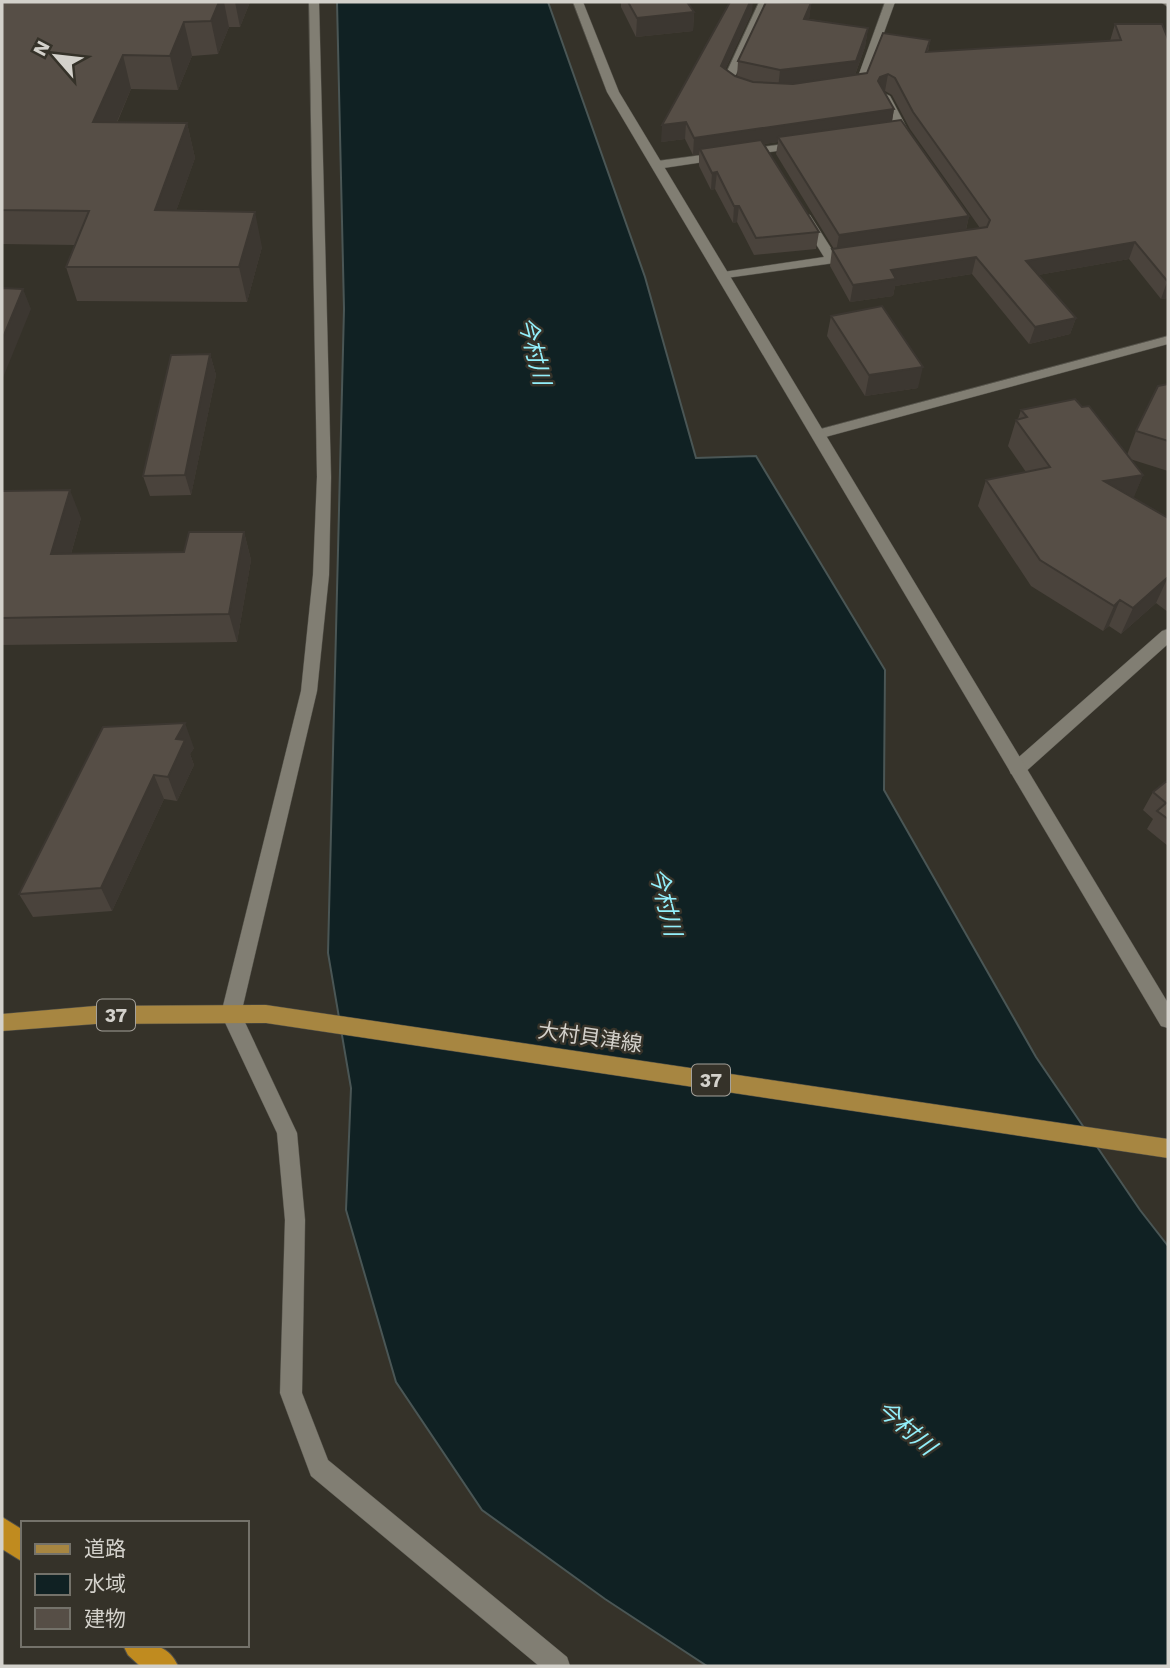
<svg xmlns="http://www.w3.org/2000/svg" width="1170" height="1668" font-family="'Work Sans','Noto Sans JP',sans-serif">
	<rect width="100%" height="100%" fill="#353229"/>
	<path fill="#102123" stroke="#4a5655" stroke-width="2" d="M 337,2 L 548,2 L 645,277 L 696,458 L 756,456 L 885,670 L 884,790 L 1036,1057 L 1140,1210 L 1168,1246 L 1168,1666 L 707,1666 L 605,1599 L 482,1510 L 396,1382 L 346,1210 L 351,1088 L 328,953 L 344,309 Z"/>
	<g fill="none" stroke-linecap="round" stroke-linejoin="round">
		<defs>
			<path id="minor" d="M 309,2 L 319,2 L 331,477 L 329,575 L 317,691 L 241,1014 L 297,1133 L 305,1220 L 302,1393 L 328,1460 L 567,1657 L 570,1666 L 539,1666 L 311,1476 L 280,1393 L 285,1220 L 277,1133 L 221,1014 L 301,691 L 313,575 L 317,477 Z
				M 759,2 L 769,2 L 733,81 L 746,89 L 740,92 L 722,82 Z
				M 885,2 L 895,2 L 865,85 L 860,88 L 847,88 L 847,84 L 856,82 Z
				M 1161,2 L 1168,2 L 1168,7 Z
				M 884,93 L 890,96 L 908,130 L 906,132 L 889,135 L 883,132 L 895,128 L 878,96 Z
				M 799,142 L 803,143 L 803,147 L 657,169 L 651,165 L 657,161 Z
				M 806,214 L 810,215 L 836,256 L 852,253 L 858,257 L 856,260 L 719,279 L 717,276 L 723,272 L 824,257 L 800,218 Z
				M 1168,336 L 1168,344 L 818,439 L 811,434 L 813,431 Z
				M 1168,629 L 1168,644 L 1023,774 L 1011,774 L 1009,769 L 1011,764 L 1162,631 Z"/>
			<path id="tertiary" d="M 573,2 L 583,2 L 619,92 L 1168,1003 L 1168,1028 L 1161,1026 L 607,92 Z"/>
			<path id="primary" d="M 266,1005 L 1168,1139 L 1168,1158 L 266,1023 L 95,1024 L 2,1031 L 2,1014 L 95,1006 Z"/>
			<path id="motorway" d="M 2,1517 L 23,1530 L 23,1562 L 2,1549 Z
				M 123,1645 C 147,1645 167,1641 178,1666 L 140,1666 L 128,1655 Z"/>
		</defs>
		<use href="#minor" stroke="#535149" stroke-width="1"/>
		<use href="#tertiary" stroke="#535149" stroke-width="1"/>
		<use href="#primary" stroke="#535149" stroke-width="1"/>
		<use href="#motorway" stroke="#535149" stroke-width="2"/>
		<use href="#minor" fill="#817e73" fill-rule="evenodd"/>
		<use href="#tertiary" fill="#817e73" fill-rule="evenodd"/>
		<use href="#primary" fill="#a78641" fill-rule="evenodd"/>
		<use href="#motorway" fill="#c08b1f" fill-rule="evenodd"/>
	</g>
	<path fill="#4a433c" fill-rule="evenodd" d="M 2,2 L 250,2 L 240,27 L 229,27 L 218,54 L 192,56 L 178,90 L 131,89 L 117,123 L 187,123 L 195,158 L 176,211 L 262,247 L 247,302 L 77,301 L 66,267 L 75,245 L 2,244 Z
		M 621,2 L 687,2 L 694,12 L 693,31 L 636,37 L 621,7 Z
		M 811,3 L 809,19 L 868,28 L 865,47 L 855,75 L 867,73 L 930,40 L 928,52 L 1110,41 L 1115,24 L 1162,24 L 1168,298 L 1161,299 L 1129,259 L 1038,275 L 1076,318 L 1070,334 L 1029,344 L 972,274 L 895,286 L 893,296 L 850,302 L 830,266 L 832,249 L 834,249 L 776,154 L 778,142 L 764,144 L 819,232 L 816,249 L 754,255 L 737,222 L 733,223 L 715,189 L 711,190 L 699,166 L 699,154 L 693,155 L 685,139 L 661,142 L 752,12 L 725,70 L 737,77 L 738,61 ZM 884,91 L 885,91 L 892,95 L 910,129 L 980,228 L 966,230 L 969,216 L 892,122 L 894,109 Z
		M 831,316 L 918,388 L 865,396 L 827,336 Z
		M 210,354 L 216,375 L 191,495 L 150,496 L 143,476 Z
		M 1168,384 L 1168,471 L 1130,459 L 1143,475 L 1133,498 L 1168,519 L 1168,612 L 1156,603 L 1121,634 L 1109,626 L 1103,631 L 1031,586 L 978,506 L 986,480 L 1026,472 L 1008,446 L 1016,420 L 1018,419 L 1021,410 L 1082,407 L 1127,455 L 1136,431 Z
		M 2,491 L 81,518 L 71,554 L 184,552 L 244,532 L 251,560 L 237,642 L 2,645 Z
		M 103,727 L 194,748 L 190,754 L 194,765 L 177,801 L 164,799 L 112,911 L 33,917 L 19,894 Z
		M 1168,780 L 1168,846 L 1147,829 L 1153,819 L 1143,810 L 1153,792 Z"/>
	<path fill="#3c3731" d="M 219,2 L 224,2 L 229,27 L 218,54 L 211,21 Z
		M 235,2 L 250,2 L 240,27 Z
		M 750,2 L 753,2 L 752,12 L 719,83 L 721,66 Z
		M 811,3 L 809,21 L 804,19 Z
		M 694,12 L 693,31 L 636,37 L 637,18 Z
		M 184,22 L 192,56 L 178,90 L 170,56 Z
		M 868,28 L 865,47 L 853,80 L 778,89 L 780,70 Z
		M 123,55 L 131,89 L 102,156 L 93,122 Z
		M 888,74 L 885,91 L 877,94 L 880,77 Z
		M 894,109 L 891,126 L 778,137 L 778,142 L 702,153 L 700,149 L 699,154 L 693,155 L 694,138 Z
		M 686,122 L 685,139 L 661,142 L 662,125 Z
		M 187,123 L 195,158 L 164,245 L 155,210 Z
		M 717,172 L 715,189 L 711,190 L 712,173 Z
		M 734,206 L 739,206 L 737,222 L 733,223 Z
		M 255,212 L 262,247 L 247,302 L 239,267 Z
		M 969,216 L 965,233 L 836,252 L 839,235 Z
		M 1135,242 L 1129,259 L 1021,278 L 1026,261 Z
		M 976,257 L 972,274 L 895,286 L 893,296 L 850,302 L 853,285 L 891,270 Z
		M 1167,282 L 1168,282 L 1168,298 L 1161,299 Z
		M 23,289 L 31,309 L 2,380 L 2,340 Z
		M 1076,318 L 1070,334 L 1029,344 L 1035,327 Z
		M 210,354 L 216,375 L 191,495 L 185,475 Z
		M 923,367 L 918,388 L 865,396 L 869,375 Z
		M 1143,475 L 1132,502 L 1104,481 Z
		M 70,490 L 81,518 L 63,582 L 51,554 Z
		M 244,532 L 251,560 L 237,642 L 229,614 Z
		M 1168,577 L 1156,603 L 1121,634 L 1133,608 Z
		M 1120,600 L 1109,626 L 1103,631 L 1114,606 Z
		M 185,723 L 194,748 L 190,754 L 194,765 L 177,801 L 168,777 L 176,739 Z
		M 154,775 L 164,799 L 112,911 L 101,888 Z"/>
	<path fill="#564e46" stroke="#3c3731" stroke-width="2" d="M 2,2 L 219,2 L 211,21 L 184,22 L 170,56 L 123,55 L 93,122 L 187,123 L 155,210 L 255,212 L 239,267 L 66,267 L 89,211 L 2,210 Z
		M 628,2 L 687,2 L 694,12 L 637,18 Z
		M 730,2 L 750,2 L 721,66 L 735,76 L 753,82 L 793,84 L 867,73 L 883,33 L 930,40 L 926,52 L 1121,40 L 1115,24 L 1162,24 L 1168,39 L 1168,282 L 1135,242 L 1026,261 L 1076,318 L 1035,327 L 976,257 L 891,270 L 896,279 L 853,285 L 832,249 L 987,227 L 990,220 L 913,112 L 895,78 L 888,74 L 880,77 L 878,81 L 894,109 L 694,138 L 686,122 L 662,125 Z
		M 766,2 L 811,3 L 804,19 L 868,28 L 856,61 L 780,70 L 738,61 Z
		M 901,120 L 969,216 L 839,235 L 778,137 Z
		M 761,140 L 819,232 L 756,238 L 739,206 L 734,206 L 717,172 L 712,173 L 700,149 Z
		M 2,288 L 23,289 L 2,340 Z
		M 882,306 L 923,367 L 869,375 L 831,316 Z
		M 210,354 L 185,475 L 143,476 L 171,355 Z
		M 1168,384 L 1168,441 L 1136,431 L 1158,386 Z
		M 1075,399 L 1082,407 L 1089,406 L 1143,475 L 1104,481 L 1168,518 L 1168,577 L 1133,608 L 1120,600 L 1114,606 L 1040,560 L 986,480 L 1050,467 L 1016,420 L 1027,417 L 1021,410 Z
		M 70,490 L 51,554 L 184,552 L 189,532 L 244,532 L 229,614 L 2,618 L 2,491 Z
		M 185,723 L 176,739 L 185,740 L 168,777 L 154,775 L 101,888 L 19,894 L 103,727 Z
		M 1168,780 L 1168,819 L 1157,811 L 1166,803 L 1153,792 Z"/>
	<g text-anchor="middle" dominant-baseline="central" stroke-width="5" stroke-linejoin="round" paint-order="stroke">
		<g fill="#353229" stroke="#a4a19a" stroke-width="2">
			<rect x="97" y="999.5" width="38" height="31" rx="5"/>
			<rect x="692" y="1064.5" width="38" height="31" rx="5"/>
		</g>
		<g font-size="19" font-weight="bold" fill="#d3d1cb">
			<text x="116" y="1015">37</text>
			<text x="711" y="1080">37</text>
		</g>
		<g font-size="21" fill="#d3d1cb" stroke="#353229">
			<text transform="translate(590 1037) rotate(8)">大村貝津線</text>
		</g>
		<g font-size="23" font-style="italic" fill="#93effa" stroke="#353229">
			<text transform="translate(534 351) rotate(76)">今村川</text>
			<text transform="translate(665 902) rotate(76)">今村川</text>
			<text transform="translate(906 1428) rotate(41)">今村川</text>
		</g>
	</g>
	<rect width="1170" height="1668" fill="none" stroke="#d3d1cb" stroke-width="7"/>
	<rect x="21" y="1521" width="228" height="126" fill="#353229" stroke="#74726a" stroke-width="2"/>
	<rect x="35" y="1544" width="35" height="10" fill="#a78641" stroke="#74726a" stroke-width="2"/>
	<text x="84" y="1556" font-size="21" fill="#d3d1cb">道路</text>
	<rect x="35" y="1574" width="35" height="21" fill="#102123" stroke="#74726a" stroke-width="2"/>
	<text x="84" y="1591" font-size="21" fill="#d3d1cb">水域</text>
	<rect x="35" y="1608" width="35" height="21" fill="#564e46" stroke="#74726a" stroke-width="2"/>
	<text x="84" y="1626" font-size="21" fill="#d3d1cb">建物</text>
	<g transform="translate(56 56) rotate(298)" stroke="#353229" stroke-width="5" paint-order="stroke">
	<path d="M0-5L12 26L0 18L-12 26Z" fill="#d3d1cb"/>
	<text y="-10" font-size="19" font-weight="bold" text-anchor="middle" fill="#d3d1cb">N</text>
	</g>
</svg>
